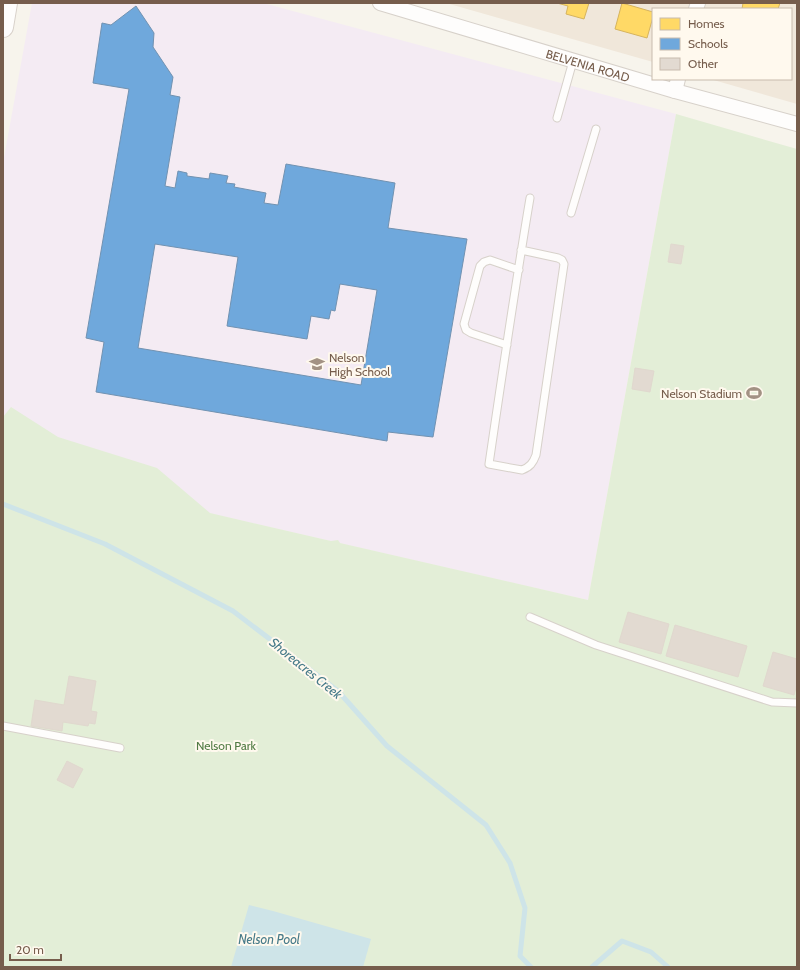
<svg xmlns="http://www.w3.org/2000/svg" width="800" height="970" font-family="Cabin,sans-serif">
	<rect width="100%" height="100%" fill="#f7f4ec"/>
	<path fill="#f0e7da" d="M 446,3 L 797,3 L 797,104 L 710,79 L 791,79 L 791,9 L 653,9 L 653,62 Z"/>
	<path fill="#f4ebf3" d="M 32,3 L 263,3 L 676,114 L 588,600 L 3,466 L 3,163 Z"/>
	<path fill="#e3eed7" d="M 676,114 L 797,149 L 797,967 L 3,967 L 3,417 L 11,407 L 58,437 L 157,468 L 210,513 L 331,541 L 338,540 L 340,543 L 588,600 Z"/>
	<path fill="#cee4e8" d="M 249,905 L 273,911 L 371,939 L 363,967 L 231,967 Z"/>
	<path fill="#ffd966" stroke="#d6b45e" d="M 557,3 L 589,3 L 584,19 L 566,14 L 568,6 Z
		M 622,3 L 653,12 L 653,17 L 647,38 L 615,29 Z
		M 743,3 L 780,3 L 778,9 L 742,9 Z"/>
	<path fill="#6fa8dc" stroke="#7192b1" fill-rule="evenodd" d="M 136,6 L 154,33 L 153,47 L 173,77 L 170,95 L 180,97 L 165,186 L 175,188 L 178,171 L 187,173 L 187,176 L 209,179 L 210,173 L 228,176 L 226,183 L 235,184 L 234,187 L 266,193 L 264,203 L 278,205 L 286,164 L 395,183 L 388,228 L 467,239 L 433,437 L 388,432 L 387,441 L 96,392 L 104,342 L 86,338 L 129,89 L 93,83 L 102,23 L 111,25 ZM 155,244 L 238,257 L 227,326 L 307,339 L 311,316 L 329,319 L 331,310 L 335,311 L 340,284 L 377,290 L 361,385 L 138,348 Z"/>
	<g fill="none" stroke-linecap="round" stroke-linejoin="round">
		<path stroke="#cee4e8" stroke-width="5" d="M 3,504 L 105,544 L 233,611 L 338,691 L 387,746 L 486,825 L 510,863 L 525,908 L 520,956 L 531,967
			M 592,967 L 622,941 L 651,952 L 668,967"/>
	</g>
	<path fill="#e2dad1" stroke="#e0d8ce" d="M 671,244 L 684,246 L 681,264 L 668,262 Z
		M 635,368 L 654,371 L 650,392 L 632,389 Z
		M 628,612 L 669,624 L 661,654 L 619,642 Z
		M 675,625 L 747,646 L 738,677 L 666,656 Z
		M 773,652 L 797,659 L 797,684 L 794,695 L 763,686 Z
		M 69,676 L 96,681 L 91,711 L 97,712 L 95,724 L 89,723 L 88,726 L 63,722 L 62,731 L 31,726 L 35,700 L 64,705 Z
		M 67,761 L 83,769 L 73,788 L 57,780 Z"/>
	<g fill="none" stroke-linecap="round" stroke-linejoin="round">
		<defs>
			<path id="service" d="M 557,118 L 573,61
				M 571,213 L 596,129
				M 521,250 L 558,258 L 562,260 L 564,264 L 536,455 C 533,463 530,467 522,470 L 489,464 C 502,375 515,287 530,198
				M 507,345 L 471,333 L 466,330 L 464,324 L 480,266 L 484,262 L 490,260 L 519,270
				M 530,617 L 596,645 L 772,702 L 797,703
				M 3,726 L 120,748"/>
			<g id="minor">
				<path id="s1" d="M 380,3 L 675,91 L 797,124"/>
				<path d="M 696,9 L 698,3"/>
				<path d="M 675,91 L 678,79"/>
			</g>
			<path id="secondary" d="M 3,27 L 7,3"/>
		</defs>
		<use href="#service" stroke="#d7d1ca" stroke-width="9"/>
		<use href="#minor" stroke="#d7d1ca" stroke-width="16"/>
		<use href="#secondary" stroke="#d8d1ca" stroke-width="22"/>
		<use href="#service" stroke="#fefdfc" stroke-width="7"/>
		<use href="#minor" stroke="#fefdfc" stroke-width="14"/>
		<use href="#secondary" stroke="#fefdfc" stroke-width="20"/>
	</g>
	<defs>
		<symbol id="school-bare" viewBox="-9 -9 18 18"><path d="M0-5L7-2L0 1L-7-2ZM-4 1L0 2.5L4 1V4Q0 6-4 4Z" fill="#a39284" stroke="#fff9ee" stroke-width="2.5" paint-order="stroke"/></symbol>
		<symbol id="stadium-bare" viewBox="-9 -9 18 18"><path d="M0-5a6.5 5 0 1 0 0 10a6.5 5 0 1 0 0-10ZM-3.5-1.8h7v3.6h-7Z" fill="#a39284" stroke="#fff9ee" stroke-width="2.5" paint-order="stroke"/></symbol>
	</defs>
	<g fill-rule="evenodd">
		<use href="#school-bare" x="306" y="353" width="22" height="22"/>
		<use href="#stadium-bare" x="743" y="382" width="22" height="22"/>
	</g>
	<g text-anchor="middle" dominant-baseline="central" stroke-width="4" stroke-linejoin="round" paint-order="stroke">
		<g font-size="12" fill="#765d4c" stroke="#fff9ee">
			<text stroke="none"><textPath href="#s1" startOffset="217">BELVENIA ROAD</textPath></text>
		</g>
		<g font-size="12" fill="#765d4c" stroke="#fff9ee" text-anchor="start">
			<text x="329" y="357">Nelson<tspan x="329" dy="14">High School</tspan></text>
			<text x="742" y="393" text-anchor="end">Nelson Stadium</text>
		</g>
		<g font-size="12" fill="#517b44" stroke="#fff9ee">
			<text x="226" y="745">Nelson Park</text>
		</g>
		<g font-size="13" font-style="italic" fill="#467a89" stroke="#fff9ee">
			<text transform="translate(306 668) rotate(39)">Shoreacres Creek</text>
			<text x="269" y="939">Nelson Pool</text>
		</g>
	</g>
	<rect width="800" height="970" fill="none" stroke="#765d4c" stroke-width="8"/>
	<rect x="652" y="8" width="140" height="72" fill="#fff9ee" stroke="#c8bbad"/>
	<rect x="660" y="18" width="20" height="12" fill="#ffd966" stroke="#c8bbad"/>
	<text x="688" y="28" font-size="12" fill="#765d4c">Homes</text>
	<rect x="660" y="38" width="20" height="12" fill="#6fa8dc" stroke="#c8bbad"/>
	<text x="688" y="48" font-size="12" fill="#765d4c">Schools</text>
	<rect x="660" y="58" width="20" height="12" fill="#e2dad1" stroke="#c8bbad"/>
	<text x="688" y="68" font-size="12" fill="#765d4c">Other</text>
	<path d="M10 954v6h51v-6" fill="none" stroke="#765d4c" stroke-width="2"/>
	<text x="16" y="954" font-size="12" fill="#765d4c" stroke="#fff9ee" stroke-width="3" paint-order="stroke">20 m</text>
</svg>
